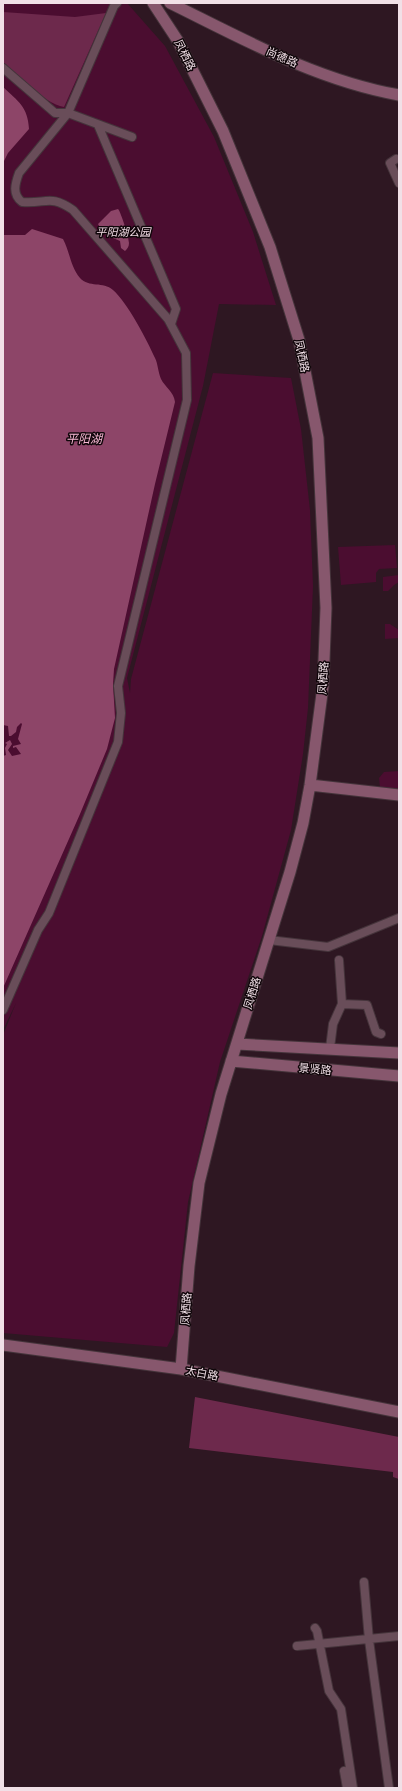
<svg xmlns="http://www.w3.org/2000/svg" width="402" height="1791" font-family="'Times New Roman','Noto Sans SC',serif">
	<rect width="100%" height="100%" fill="#2e1722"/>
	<path fill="#4b0d30" d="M 3,3 L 127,3 L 165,46 L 214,137 L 253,232 L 276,305 L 219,304 L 203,386 L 127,678 L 130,693 L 131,679 L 213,373 L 291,378 L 301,429 L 310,510 L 313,586 L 308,708 L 303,754 L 291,830 L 262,936 L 220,1062 L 188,1202 L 174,1333 L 167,1347 L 3,1333 L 3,1035 L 16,1003 L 3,1030 Z
		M 395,545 L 397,568 L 379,569 L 376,573 L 376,582 L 341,585 L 338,547 Z
		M 399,575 L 399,582 L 394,585 L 388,591 L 383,591 L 383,577 Z
		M 385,624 L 390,624 L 399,630 L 399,638 L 385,639 Z
		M 399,771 L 399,789 L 380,787 L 379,778 L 384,772 Z"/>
	<path fill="#6d294c" d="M 3,12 L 75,17 L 106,13 L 64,107 C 43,103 19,76 3,62 Z
		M 195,1397 L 399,1437 L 399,1479 L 393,1477 L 393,1472 L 189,1448 Z"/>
	<path fill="#8d4568" d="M 3,87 C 18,101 28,107 29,129 L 8,153 L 3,163 Z
		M 118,209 C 121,212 129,238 129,243 C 129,247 127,249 125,251 L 121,248 L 120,241 L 104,234 L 98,224 L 111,211 Z
		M 32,229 L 63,239 C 70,252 70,266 80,278 C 89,288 103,281 113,290 C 127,302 147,340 155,358 C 158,364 158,372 161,379 C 165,387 174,392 175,402 L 155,484 L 114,669 L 113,684 L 115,718 L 107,749 L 80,814 L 3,988 L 3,756 L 6,755 L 5,748 L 7,744 L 5,743 L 10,740 L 12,744 L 8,750 L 12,756 L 21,754 L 16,747 L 13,748 L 13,746 L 21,744 L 18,739 L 22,724 L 21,723 L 17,727 L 16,732 L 11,736 L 9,736 L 8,726 L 3,725 L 3,235 L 25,235 Z"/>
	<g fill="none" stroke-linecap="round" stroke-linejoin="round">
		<defs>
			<path id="street" d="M 3,68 L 55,113 L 68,113 L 132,137
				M 98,125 L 176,309 L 171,324
				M 396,159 L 390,163 L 399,183
				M 269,940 L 328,947 L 399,918
				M 342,1004 L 367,1005 L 376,1032 L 381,1034
				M 3,1010 L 38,930 L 49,913 L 118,742 L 121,713 L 118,686 L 187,400 L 186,353 L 168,319 L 73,210 C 50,194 47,204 22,202 C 12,194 15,184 19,173 L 68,113 L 114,6 L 117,3
				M 330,1048 L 333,1024 L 342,1004 L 339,960
				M 364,1582 L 369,1640 L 389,1788
				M 315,1628 L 317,1631 L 329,1691 L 341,1709 L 353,1788
				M 297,1646 L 399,1636
				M 344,1771 L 347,1788"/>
			<path id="secondary" d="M 153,3 L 178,41 L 223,131 L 270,247 L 299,340 L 318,438 L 326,608 L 323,686 L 310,785 L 303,823 L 290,872 L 221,1094 L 199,1183 L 189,1266 L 181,1369
				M 170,3 C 245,40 316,80 399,95
				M 310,785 L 399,795
				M 237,1044 L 399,1053
				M 231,1061 L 399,1076
				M 3,1345 L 181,1369 L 399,1412"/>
		</defs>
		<use href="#street" stroke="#45343b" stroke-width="10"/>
		<use href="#secondary" stroke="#45343b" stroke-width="13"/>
		<use href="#street" stroke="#694d59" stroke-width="8"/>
		<use href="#secondary" stroke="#87576d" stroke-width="11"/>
	</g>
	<g text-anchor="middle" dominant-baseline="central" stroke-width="3" stroke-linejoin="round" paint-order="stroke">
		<g font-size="11" fill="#f1e0e7" stroke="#10060a">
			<text transform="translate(185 55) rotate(63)">凤栖路</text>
			<text transform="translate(282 57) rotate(24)">尚德路</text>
			<text transform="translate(302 356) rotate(78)">凤栖路</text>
			<text transform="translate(323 678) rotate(-86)">凤栖路</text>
			<text transform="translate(252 993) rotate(-73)">凤栖路</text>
			<text transform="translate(315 1069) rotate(5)">景贤路</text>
			<text transform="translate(186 1309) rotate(-86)">凤栖路</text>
			<text transform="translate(202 1373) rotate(11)">太白路</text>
		</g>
		<g font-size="11" font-style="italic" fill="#f1dbe4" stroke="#10060a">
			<text x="123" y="232">平阳湖公园</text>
		</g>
		<g font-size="12" font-style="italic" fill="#fabad6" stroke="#10060a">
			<text x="84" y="439">平阳湖</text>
		</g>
	</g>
	<rect width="402" height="1791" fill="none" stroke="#f1e0e7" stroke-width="8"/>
</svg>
